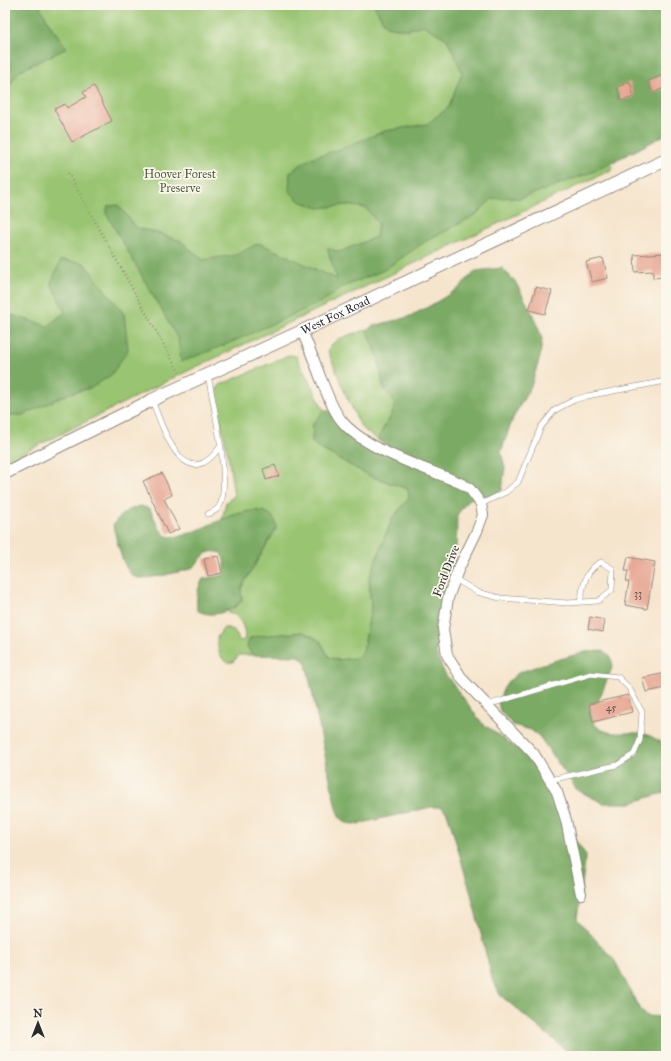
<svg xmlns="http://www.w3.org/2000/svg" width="671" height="1061" font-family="'IM FELL Great Primer',serif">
	<rect width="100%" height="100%" fill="#fbf7ec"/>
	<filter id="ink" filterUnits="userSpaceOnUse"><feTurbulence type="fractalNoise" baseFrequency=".025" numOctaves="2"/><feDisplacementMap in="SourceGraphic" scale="8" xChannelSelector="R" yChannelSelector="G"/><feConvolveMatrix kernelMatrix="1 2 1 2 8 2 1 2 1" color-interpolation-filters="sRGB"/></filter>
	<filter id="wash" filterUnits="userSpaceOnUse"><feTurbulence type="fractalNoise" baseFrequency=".012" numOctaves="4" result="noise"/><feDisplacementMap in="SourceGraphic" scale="16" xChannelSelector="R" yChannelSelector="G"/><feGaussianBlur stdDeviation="0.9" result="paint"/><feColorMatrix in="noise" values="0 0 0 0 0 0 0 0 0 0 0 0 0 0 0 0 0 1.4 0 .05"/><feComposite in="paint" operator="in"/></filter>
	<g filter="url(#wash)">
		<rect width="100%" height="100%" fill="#f6e5cd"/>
		<path fill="#99c471" stroke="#62784e" d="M 5,5 L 607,5 L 562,26 L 613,169 L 171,379 L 5,462 Z
			M 367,330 L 378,356 L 383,386 L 385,391 L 392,398 L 395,406 L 392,414 L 379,436 L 381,442 L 368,433 L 361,427 L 345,393 L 328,351 C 331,338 356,333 367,330 Z
			M 289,355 L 296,356 L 299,362 L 324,410 L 313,424 L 312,442 L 319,448 L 370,476 L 408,489 L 409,498 L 392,519 L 369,579 L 371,608 L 363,652 L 356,658 L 338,660 L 329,657 L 320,641 L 248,646 L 252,655 L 239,655 L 233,662 C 220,665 217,647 217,637 L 224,628 L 228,628 L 234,630 L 239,640 L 241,641 L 244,640 C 247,632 241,620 235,615 C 232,613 228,612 225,611 L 237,606 L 242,600 L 241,588 L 272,536 L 236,514 L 222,520 L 226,502 L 234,496 L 228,455 L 215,395 L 217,389 L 220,385 Z"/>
		<path fill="#7aaa63" stroke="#526a47" d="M 5,5 L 39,5 L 50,25 L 67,48 L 19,71 L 5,92 Z
			M 374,5 L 666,5 L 666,134 L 650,143 L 595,171 L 519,199 L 509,197 L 492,199 L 477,214 L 450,229 L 429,239 L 384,270 L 341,288 L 323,301 L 232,342 L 181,362 L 178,339 L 106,213 L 108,206 L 118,205 L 137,228 L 158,233 L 181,241 L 203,260 L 236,255 L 259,243 L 337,279 L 327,248 L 339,252 L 376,237 L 378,223 L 366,208 L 347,205 L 319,208 L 299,201 L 289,191 L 290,172 L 311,158 L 337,150 L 385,131 L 427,124 L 449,107 L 462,72 L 447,39 L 423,25 L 407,30 L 386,26 Z
			M 61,260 L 84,263 L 124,314 L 128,350 L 111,375 L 91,388 L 68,394 L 23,415 L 5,415 L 5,313 L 48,326 L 65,312 L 51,283 Z
			M 502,268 L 515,281 L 536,321 L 542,339 L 540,357 L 531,386 L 513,418 L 501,452 L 505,468 L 502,490 L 492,496 L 477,496 L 468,500 L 457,515 L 456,559 L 446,585 L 436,626 L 436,654 L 444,672 L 482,723 L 527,756 L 554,793 L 565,826 L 586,855 L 577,919 L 615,961 L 640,1010 L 647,1016 L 666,1017 L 666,1056 L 573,1056 L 500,995 L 492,978 L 471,894 L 451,825 L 447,813 L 441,807 L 431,807 L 358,824 C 343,824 341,822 336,808 L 306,663 L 299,656 L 252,655 L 247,646 L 250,638 L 259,636 L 303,632 L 312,636 L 320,641 L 329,657 L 338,660 L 356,658 L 363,652 L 371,608 L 369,579 L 392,519 L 409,498 L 408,489 L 370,476 L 319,448 L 312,442 L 313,424 L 324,410 L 330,411 L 348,434 L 425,466 L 381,442 L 379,436 L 392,414 L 395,406 L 392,398 L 385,391 L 383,386 L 378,356 L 367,330 L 373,326 L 408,317 L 428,307 L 458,289 L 475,271 Z
			M 141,506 L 150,509 L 159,528 L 166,536 C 175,538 184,535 193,532 C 212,525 270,491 277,527 L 241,588 L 242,600 C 232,612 210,619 197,610 C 196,598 197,589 203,579 L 224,575 C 226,567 225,560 221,553 C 202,547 203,562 190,569 C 179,572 144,581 135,577 C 123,572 116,537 113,525 C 121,514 128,508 141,506 Z
			M 603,651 L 610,656 L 613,665 L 596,707 L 594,724 C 610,739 625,730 644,734 C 651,735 660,742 666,746 L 666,792 L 631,803 L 603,803 L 577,790 L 539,736 L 531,730 L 513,725 L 500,711 L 498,702 L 505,685 L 518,673 L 543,664 L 585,652 Z"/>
		<g id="blocks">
			<path fill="#e7a692" d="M 666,74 L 666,87 L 653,93 L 648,81 Z
				M 630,82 L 634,97 L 621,101 L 617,87 Z
				M 94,86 L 112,121 L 72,142 L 54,109 L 65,104 L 67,108 L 86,97 L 83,92 Z
				M 666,253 L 666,271 L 662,271 L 663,277 L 653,278 L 653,271 L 635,272 L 634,255 Z
				M 603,258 L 608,278 L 592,282 L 586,262 Z
				M 536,287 L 552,291 L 545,314 L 529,310 Z
				M 275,465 L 279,476 L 266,480 L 263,469 Z
				M 162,473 L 172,495 L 164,499 L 179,529 L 168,534 L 143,481 Z
				M 218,556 L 222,573 L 208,576 L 204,559 Z
				M 628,557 L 655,562 L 647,609 L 625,605 L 629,582 L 626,582 L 628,571 L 625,571 Z
				M 590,617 L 605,620 L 603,632 L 588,629 Z
				M 666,673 L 666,688 L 646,692 L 642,678 Z
				M 628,695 L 632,712 L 593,722 L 589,704 Z"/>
		</g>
	</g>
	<g filter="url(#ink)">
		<use href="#blocks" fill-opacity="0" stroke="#90887c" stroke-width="1"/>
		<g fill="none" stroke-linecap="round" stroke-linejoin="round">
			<defs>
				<path id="service" d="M 208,375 C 213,403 231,481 220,505 C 218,510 213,512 208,514
					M 152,400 C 163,428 184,497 220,447
					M 481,504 L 506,492 L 518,482 L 541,427 L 555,410 L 574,400 L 587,396 L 666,381
					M 455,579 L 477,592 L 500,598 L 568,603 L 598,601 L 612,590 L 613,569 L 601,562 C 584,571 584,585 580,602
					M 487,705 L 591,674 L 618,677 L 629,688 L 642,712 L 640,740 L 634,754 L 617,765 L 550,780"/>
				<path id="minor" d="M 302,331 C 309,347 315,363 321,379 C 327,393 332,409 341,420 C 364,450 427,468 462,484 L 470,489 L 481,504 L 483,515 L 477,531 L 458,570 L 448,598 L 443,629 L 447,655 L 463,680 L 534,754 L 557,792 L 566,820 L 581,894"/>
				<g id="tertiary">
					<path id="s1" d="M 5,473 L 152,400 L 302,331 L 666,160"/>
				</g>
			</defs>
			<use href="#service" stroke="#90887c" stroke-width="6"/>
			<use href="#minor" stroke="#90887c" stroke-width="12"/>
			<use href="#tertiary" stroke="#90887c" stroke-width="14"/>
			<path stroke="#90887c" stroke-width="2" stroke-dasharray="1 3" stroke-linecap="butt" d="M 68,173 L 180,374"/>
			<use href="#service" stroke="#fff" stroke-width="5"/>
			<use href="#minor" stroke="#fff" stroke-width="10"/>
			<use href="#tertiary" stroke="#fff" stroke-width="12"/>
		</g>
	</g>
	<g text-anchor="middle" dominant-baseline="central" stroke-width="3.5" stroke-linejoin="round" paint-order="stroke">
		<g font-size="10" fill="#5a4a45">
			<text x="638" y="594">33</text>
			<text x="611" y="708">45</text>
		</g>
		<g font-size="12" fill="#4c5940" stroke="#fbf7ec">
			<text x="180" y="174">Hoover Forest<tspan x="180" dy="14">Preserve</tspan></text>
		</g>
		<g font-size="12" fill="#2b2b2b" stroke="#fbf7ec">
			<text stroke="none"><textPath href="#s1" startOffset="366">West Fox Road</textPath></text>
			<text transform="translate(446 571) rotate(-69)">Ford Drive</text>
		</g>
	</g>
	<rect width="671" height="1061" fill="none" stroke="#fbf7ec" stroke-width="20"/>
	<g transform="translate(38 1023)" stroke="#fbf7ec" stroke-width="3" paint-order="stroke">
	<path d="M0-3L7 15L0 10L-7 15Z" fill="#2b2b2b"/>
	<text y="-6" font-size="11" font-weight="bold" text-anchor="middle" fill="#2b2b2b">N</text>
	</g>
</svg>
